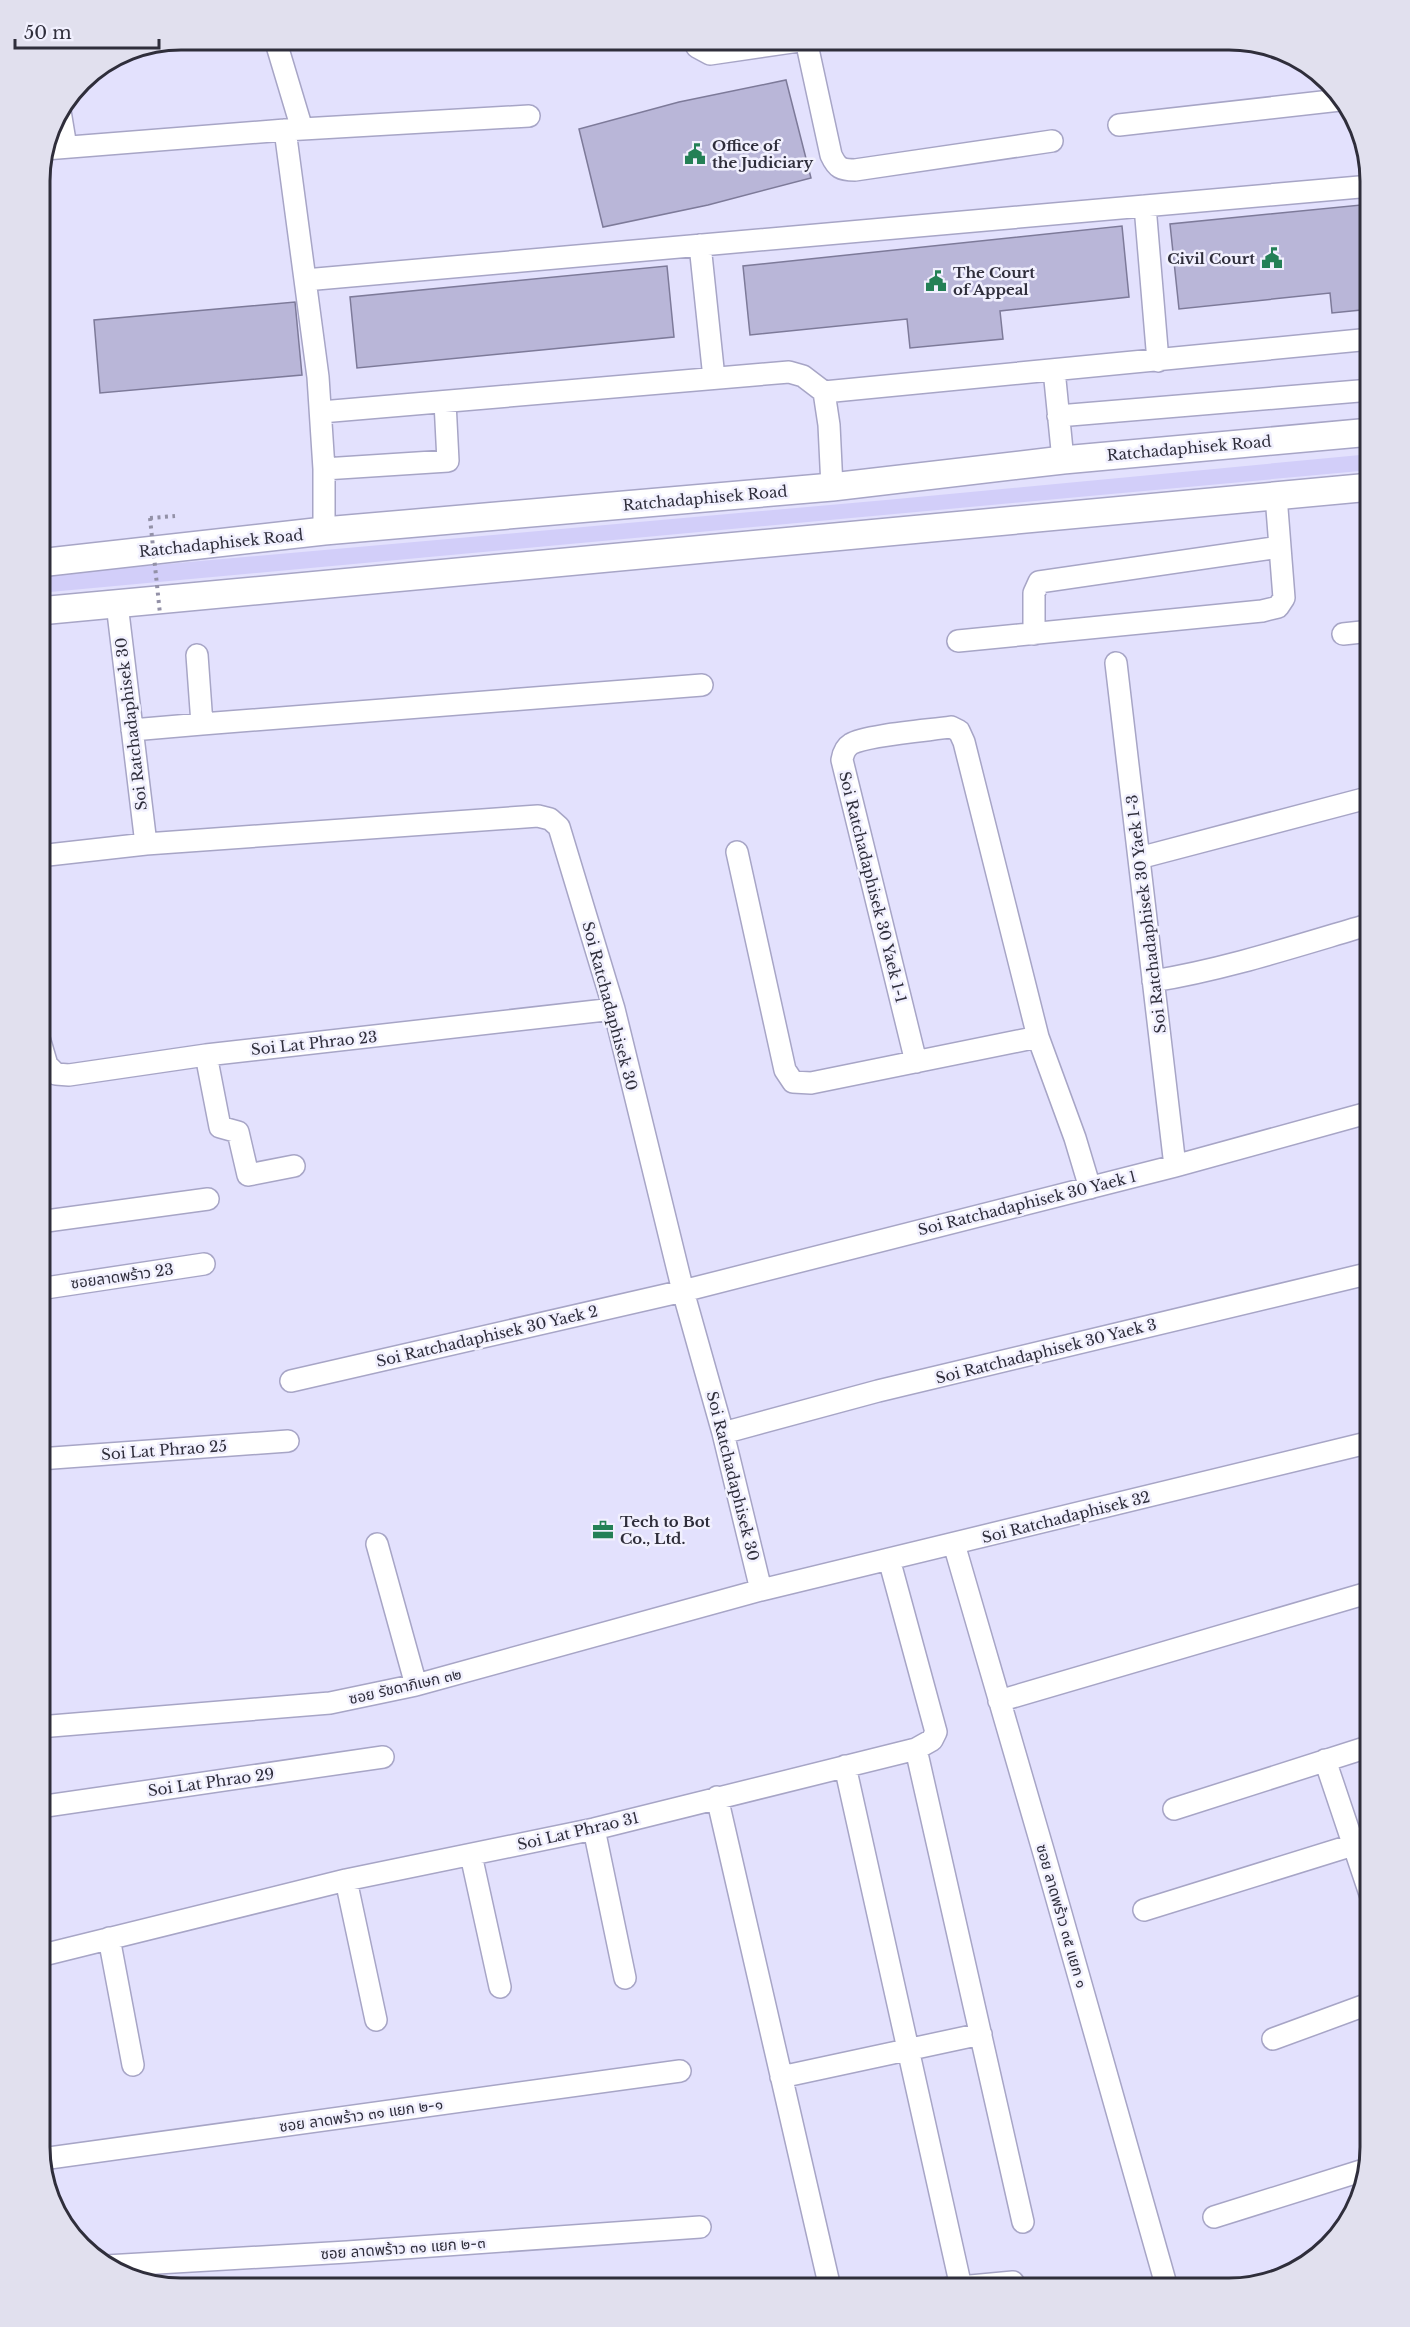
<svg xmlns="http://www.w3.org/2000/svg" width="1410" height="2327" font-family="'Libre Baskerville','Noto Sans Thai',serif">
	<rect width="100%" height="100%" fill="#e3e1fd"/>
	<path fill="#d2cef9" d="M 1371,454 L 1371,470 L 39,593 L 39,577 L 122,568 L 886,500 Z"/>
	<path fill="#b9b6d8" stroke="#7d7a99" stroke-width="1.5" d="M 786,80 L 811,178 L 708,205 L 603,227 L 579,129 L 679,102 Z
		M 1371,204 L 1371,309 L 1332,313 L 1330,293 L 1179,309 L 1170,224 Z
		M 1122,226 L 1129,297 L 1000,311 L 1003,339 L 910,348 L 907,319 L 750,335 L 743,266 Z
		M 667,266 L 674,337 L 357,368 L 350,297 Z
		M 295,302 L 302,375 L 100,393 L 94,320 Z"/>
	<g fill="none" stroke-linecap="round" stroke-linejoin="round">
		<defs>
			<path id="minor" d="M 275,39 L 302,129
				M 693,39 L 697,47 L 710,54 L 806,40
				M 809,39 L 806,40 L 831,155 C 837,168 841,170 855,170 L 1052,141
				M 60,111 L 66,147
				M 1119,125 L 1340,100
				M 285,130 L 318,377 L 324,469 L 324,531
				M 45,149 L 285,130 L 529,116
				M 1145,206 L 1158,361
				M 700,245 L 714,378
				M 305,280 L 1371,186
				M 1054,370 L 1063,460
				M 824,392 L 829,425 L 832,487
				M 321,412 L 789,372 L 803,376 L 824,392 L 1371,339
				M 1058,416 L 1371,390
				M 324,469 L 448,461 L 445,402
				M 117,604 L 146,844 L 538,816 L 550,819 L 559,827 L 614,1009 L 683,1291 L 723,1433 L 761,1590
				M 1034,634 L 1034,593 L 1039,582 L 1280,547
				M 1343,634 L 1371,631
				M 958,641 L 1262,611 L 1278,607 L 1284,598 L 1276,496
				M 197,655 L 202,724 L 702,685
				M 1116,663 L 1175,1166
				M 132,730 L 202,724
				M 737,852 L 785,1070 L 793,1082 L 811,1083 L 1038,1037
				M 39,856 L 146,844
				M 1139,858 L 1371,797
				M 1153,981 C 1227,969 1299,945 1371,924
				M 39,1038 L 47,1065 L 56,1074 L 69,1075 L 206,1055 L 614,1009
				M 206,1055 L 220,1127 L 238,1132 L 248,1175 L 294,1166
				M 916,1062 L 842,760 C 843,754 846,747 851,744 C 865,735 932,730 951,727 L 959,731 L 964,742 L 1038,1037 L 1075,1138 L 1090,1188
				M 39,1222 L 208,1199
				M 39,1289 L 204,1264
				M 291,1381 L 683,1291 L 1175,1166 L 1371,1112
				M 723,1433 L 878,1391 L 1371,1273
				M 39,1459 L 288,1441
				M 377,1544 L 416,1685
				M 954,1544 L 1043,1850 L 1167,2288
				M 999,1701 L 1371,1592
				M 39,1727 L 330,1703 L 416,1685 L 761,1590 L 1371,1442
				M 916,1749 L 1023,2222
				M 1325,1760 L 1371,1897
				M 845,1766 L 961,2287
				M 717,1797 L 830,2288
				M 39,1807 L 383,1757
				M 1174,1809 L 1371,1746
				M 594,1829 L 625,1978
				M 471,1855 L 500,1987
				M 346,1880 L 376,2020
				M 1144,1910 L 1353,1845
				M 109,1938 L 133,2065
				M 39,1956 L 346,1880 L 594,1829 L 916,1749 L 932,1740 L 936,1732 L 889,1559
				M 1273,2039 L 1371,2003
				M 781,2077 L 981,2034
				M 42,2159 L 680,2071
				M 1214,2217 L 1364,2170
				M 106,2266 L 347,2252 L 700,2227
				M 949,2288 L 1013,2282"/>
			<path id="major" d="M 39,563 L 324,531 L 832,487 L 1063,460 L 1371,432
				M 39,611 L 1371,487"/>
		</defs>
		<use href="#minor" stroke="#a7a5c6" stroke-width="24"/>
		<use href="#major" stroke="#a7a5c6" stroke-width="30"/>
		<path stroke="#9391a7" stroke-width="4" stroke-dasharray="3 4.5" stroke-linecap="butt" d="M 150,518 L 175,516"/>
		<use href="#minor" stroke="#fff" stroke-width="21"/>
		<use href="#major" stroke="#fff" stroke-width="27"/>
		<path stroke="#9391a7" stroke-width="4" stroke-dasharray="3 4.5" stroke-linecap="butt" d="M 150,518 L 160,614"/>
	</g>
	<defs>
		<symbol id="civic-bare" viewBox="-9 -9 18 18"><path d="M-.6-6.5H3V-4.5H.6V-3L4-1V1h2V6H-6V1h2V-1L-.6-3ZM-1.2 2.5V6h2.4V2.5Z" fill="#248056" stroke="#f1f0fe" stroke-width="2.5" paint-order="stroke"/></symbol>
		<symbol id="office-bare" viewBox="-9 -9 18 18"><path d="M-6-3h4V-5.5h4V-3h4V5H-6ZM-1-4.5V-3h2v-1.5ZM-6 0V1H6V0Z" fill="#248056" stroke="#f1f0fe" stroke-width="2.5" paint-order="stroke"/></symbol>
	</defs>
	<g fill-rule="evenodd">
		<use href="#civic-bare" x="680" y="139" width="30" height="30"/>
		<use href="#civic-bare" x="1257" y="243" width="30" height="30"/>
		<use href="#civic-bare" x="921" y="266" width="30" height="30"/>
		<use href="#office-bare" x="588" y="1515" width="30" height="30"/>
	</g>
	<g text-anchor="middle" dominant-baseline="central" stroke-width="5" stroke-linejoin="round" paint-order="stroke">
		<g font-size="15" font-weight="bold" fill="#2f2e3b" stroke="#f1f0fe" text-anchor="start">
			<text x="712" y="145">Office of<tspan x="712" dy="17">the Judiciary</tspan></text>
			<text x="1255" y="258" text-anchor="end">Civil Court</text>
			<text x="953" y="272">The Court<tspan x="953" dy="17">of Appeal</tspan></text>
			<text x="620" y="1521">Tech to Bot<tspan x="620" dy="17">Co., Ltd.</tspan></text>
		</g>
		<g font-size="15" fill="#2f2e3b" stroke="#f1f0fe">
			<text transform="translate(1189 448) rotate(-5)">Ratchadaphisek Road</text>
			<text transform="translate(705 498) rotate(-5)">Ratchadaphisek Road</text>
			<text transform="translate(221 543) rotate(-6)">Ratchadaphisek Road</text>
			<text transform="translate(131 724) rotate(-97)">Soi Ratchadaphisek 30</text>
			<text transform="translate(873 887) rotate(76)">Soi Ratchadaphisek 30 Yaek 1-1</text>
			<text transform="translate(1146 914) rotate(-97)">Soi Ratchadaphisek 30 Yaek 1-3</text>
			<text transform="translate(610 1006) rotate(75)">Soi Ratchadaphisek 30</text>
			<text transform="translate(314 1043) rotate(-6)">Soi Lat Phrao 23</text>
			<text transform="translate(1027 1203) rotate(-14)">Soi Ratchadaphisek 30 Yaek 1</text>
			<text transform="translate(122 1276) rotate(-8)">ซอยลาดพร้าว 23</text>
			<text transform="translate(487 1336) rotate(-13)">Soi Ratchadaphisek 30 Yaek 2</text>
			<text transform="translate(1046 1351) rotate(-14)">Soi Ratchadaphisek 30 Yaek 3</text>
			<text transform="translate(164 1450) rotate(-4)">Soi Lat Phrao 25</text>
			<text transform="translate(733 1476) rotate(76)">Soi Ratchadaphisek 30</text>
			<text transform="translate(1066 1517) rotate(-14)">Soi Ratchadaphisek 32</text>
			<text transform="translate(405 1686) rotate(-13)">ซอย รัชดาภิเษก ๓๒</text>
			<text transform="translate(211 1782) rotate(-8)">Soi Lat Phrao 29</text>
			<text transform="translate(578 1831) rotate(-13)">Soi Lat Phrao 31</text>
			<text transform="translate(1062 1916) rotate(74)">ซอย ลาดพร้าว ๓๕ แยก ๑</text>
			<text transform="translate(361 2115) rotate(-8)">ซอย ลาดพร้าว ๓๑ แยก ๒-๑</text>
			<text transform="translate(403 2248) rotate(-4)">ซอย ลาดพร้าว ๓๑ แยก ๒-๓</text>
		</g>
	</g>
	<path d="M0 0H1410V2327H0ZM181 50H1229A131 131 0 0 1 1360 181V2147A131 131 0 0 1 1229 2278H181A131 131 0 0 1 50 2147V181A131 131 0 0 1 181 50Z" fill="#e1e0ee" fill-rule="evenodd"/>
	<path fill="none" stroke="#2f2e3b" stroke-width="3" d="M181 50H1229A131 131 0 0 1 1360 181V2147A131 131 0 0 1 1229 2278H181A131 131 0 0 1 50 2147V181A131 131 0 0 1 181 50Z"/>
	<path d="M15 39v9h144v-9" fill="none" stroke="#2f2e3b" stroke-width="3"/>
	<text x="24" y="39" font-size="18" fill="#2f2e3b" stroke="#f1f0fe" stroke-width="4.5" paint-order="stroke">50 m</text>
</svg>
